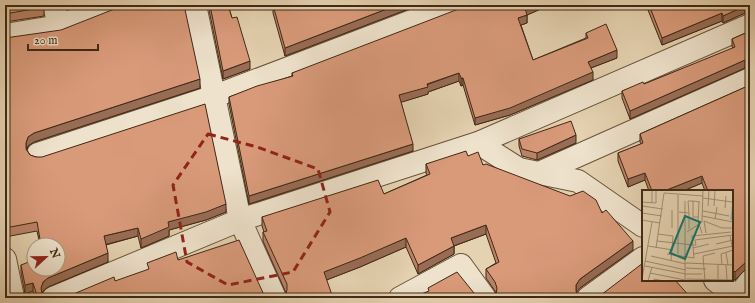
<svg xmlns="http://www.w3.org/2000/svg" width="755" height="303" font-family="'IM FELL English',serif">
	<rect width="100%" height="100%" fill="#e5d2b1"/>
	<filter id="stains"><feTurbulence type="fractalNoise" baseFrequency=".005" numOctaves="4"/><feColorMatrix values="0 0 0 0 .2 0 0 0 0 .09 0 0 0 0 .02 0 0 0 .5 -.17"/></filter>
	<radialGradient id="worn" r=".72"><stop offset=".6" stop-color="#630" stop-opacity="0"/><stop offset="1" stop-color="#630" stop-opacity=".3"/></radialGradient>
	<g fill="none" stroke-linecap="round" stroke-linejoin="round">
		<defs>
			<path id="minor" d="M 54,5 L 59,26
				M 195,5 L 240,220 L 275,298
				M 5,35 L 59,26 L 112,5
				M 478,143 L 519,169 L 578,181 L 643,226
				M 38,154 L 215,96 L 454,5
				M 539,173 L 750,79
				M 5,259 L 13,298
				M 715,280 L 738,298
				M 53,298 L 240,220 L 478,143 L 750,25
				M 400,298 L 461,265 L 485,298
				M 588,298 L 643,258
				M 737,298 L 750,281"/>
		</defs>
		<use href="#minor" stroke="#69533c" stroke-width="24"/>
		<use href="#minor" stroke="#eee2cc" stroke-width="22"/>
	</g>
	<path fill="#bb8469" stroke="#402915" d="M 5,5 L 44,5 L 44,16 L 5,22 Z
		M 208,5 L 228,5 L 232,18 L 250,69 L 223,79 Z
		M 273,5 L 419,5 L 285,56 L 273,13 Z
		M 545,5 L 545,7 L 527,15 L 527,23 L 521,25 L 533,60 L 586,38 L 586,33 L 617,58 L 591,68 L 593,80 L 510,115 L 475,125 L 463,85 L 461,86 L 459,81 L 428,92 L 428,94 L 401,102 L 413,151 L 249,204 L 229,104 L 229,97 L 292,76 L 292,73 Z
		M 646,5 L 750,5 L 750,13 L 745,13 L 723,23 L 722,21 L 662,45 Z
		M 750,31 L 750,67 L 745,68 L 630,119 L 622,98 L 622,91 L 644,84 L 733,49 L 732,46 L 732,39 Z
		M 5,38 L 200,88 L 34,142 L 28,146 L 27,150 L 30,155 L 36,157 L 226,212 L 206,220 L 169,230 L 169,236 L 141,248 L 138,236 L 106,245 L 108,262 L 48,287 L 43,291 L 42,294 L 45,298 L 35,298 L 33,291 L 25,294 L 21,273 L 21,265 L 34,269 L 58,245 L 40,245 L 37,231 L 5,237 Z
		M 750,85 L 750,269 L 746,269 L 735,280 L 732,277 L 732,191 L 705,191 L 702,183 L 683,191 L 649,191 L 645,180 L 628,187 L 618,161 L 618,153 L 641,144 L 640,142 L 640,134 Z
		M 519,139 L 576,143 L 537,160 L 522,156 L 519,146 Z
		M 468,156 L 483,165 L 602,213 L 633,250 L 580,288 L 496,294 L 495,291 L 486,278 L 486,269 L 496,263 L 486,234 L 454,246 L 454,254 L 418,274 L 406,247 L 360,267 L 326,280 L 285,296 L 286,293 L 263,241 L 263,232 L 264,232 L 262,226 L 262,217 L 384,194 L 427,175 L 426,173 L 426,164 Z"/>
	<path fill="#986c55" stroke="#402915" d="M 68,5 L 78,5 L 68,9 Z
		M 397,5 L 419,5 L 285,56 L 285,48 Z
		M 532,5 L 545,5 L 545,7 L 525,16 L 525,8 Z
		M 745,6 L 745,13 L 723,23 L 723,16 Z
		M 722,13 L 722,21 L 662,45 L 662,38 Z
		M 527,15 L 527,23 L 518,26 L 518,18 Z
		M 617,50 L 617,58 L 588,69 L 588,62 Z
		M 745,60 L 745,68 L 630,119 L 630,111 Z
		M 250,61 L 250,69 L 223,79 L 223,71 Z
		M 593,72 L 593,80 L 510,115 L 475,125 L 475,118 Z
		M 459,73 L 459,81 L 428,92 L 428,94 L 399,103 L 399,95 Z
		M 461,78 L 463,78 L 463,85 L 461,86 Z
		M 200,79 L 200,88 L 34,142 L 28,146 L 26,152 L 26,143 L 28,137 L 34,133 Z
		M 576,135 L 576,143 L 537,160 L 537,153 Z
		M 413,144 L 413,151 L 249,204 L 249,196 Z
		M 645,173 L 645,180 L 628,187 L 628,179 Z
		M 702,176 L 702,183 L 683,191 L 664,191 Z
		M 226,204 L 226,212 L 206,220 L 169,230 L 169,236 L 141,248 L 141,239 L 168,222 Z
		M 486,225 L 486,234 L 451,247 L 451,238 Z
		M 138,228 L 138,236 L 104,245 L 104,236 Z
		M 406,238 L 406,247 L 360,267 L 324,281 L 324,272 Z
		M 633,241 L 633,250 L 580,288 L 576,293 L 576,285 L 580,279 Z
		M 454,246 L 454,254 L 418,274 L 418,265 Z
		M 108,253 L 108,262 L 48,287 L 43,291 L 41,297 L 41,288 L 43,282 L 48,278 Z
		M 746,262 L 746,269 L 735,280 L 735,272 Z
		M 33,283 L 33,291 L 25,294 L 25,285 Z"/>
	<path fill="#d99a7a" stroke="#402915" d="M 5,5 L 44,5 L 44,7 L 5,14 Z
		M 120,5 L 184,5 L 200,79 L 34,133 L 28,137 L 26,143 L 26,149 L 30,155 L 36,157 L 42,157 L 205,104 L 226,204 L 206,212 L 168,222 L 169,227 L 141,239 L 138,228 L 104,236 L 108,253 L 48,278 L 43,282 L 41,288 L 42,294 L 45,298 L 38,298 L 33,283 L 25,285 L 21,265 L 34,260 L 34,269 L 58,269 L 58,245 L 41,245 L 37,222 L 5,228 L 5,38 L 61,30 L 117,8 Z
		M 210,5 L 228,5 L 232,18 L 237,17 L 250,61 L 223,71 Z
		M 273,5 L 397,5 L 285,48 Z
		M 469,5 L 532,5 L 525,8 L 527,15 L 518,18 L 533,60 L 588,38 L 586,33 L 606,24 L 617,50 L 588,62 L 593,72 L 510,108 L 475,118 L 463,78 L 461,78 L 459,73 L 427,84 L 428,87 L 399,95 L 413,144 L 249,196 L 229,97 L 257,86 L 293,76 L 292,73 Z
		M 649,5 L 750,5 L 745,6 L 723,16 L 722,13 L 662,38 Z
		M 750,31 L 750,59 L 745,60 L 630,111 L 622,91 L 643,82 L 644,84 L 735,47 L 732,39 Z
		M 750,85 L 750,261 L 746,262 L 735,272 L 732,269 L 732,191 L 708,191 L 702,176 L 664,191 L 652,191 L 645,173 L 628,179 L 618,153 L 643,143 L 640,134 Z
		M 571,121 L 576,135 L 537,153 L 522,149 L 519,139 Z
		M 466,151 L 468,156 L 478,152 L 483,165 L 486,164 L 570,196 L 583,191 L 596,200 L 602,213 L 606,210 L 633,241 L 580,279 L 576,285 L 576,291 L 578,296 L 580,298 L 493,298 L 496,295 L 497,288 L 495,282 L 486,269 L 499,262 L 486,225 L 451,238 L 454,246 L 418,265 L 406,238 L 360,258 L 324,272 L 333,298 L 283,298 L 285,296 L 287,290 L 287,284 L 263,232 L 267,231 L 262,217 L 378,180 L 384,194 L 430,174 L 426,164 Z
		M 239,240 L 264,295 L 267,298 L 64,298 L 114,277 L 115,281 L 149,269 L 147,263 L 176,252 L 178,260 Z
		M 643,263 L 643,280 L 675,280 L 691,298 L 597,298 Z
		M 457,272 L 478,298 L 411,298 L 429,291 L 428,288 Z"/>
	<path fill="none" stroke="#8f2418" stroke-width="3" stroke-dasharray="8 5" stroke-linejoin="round" d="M 208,134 L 257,147 L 318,169 L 330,212 L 293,272 L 228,285 L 187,262 L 173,185 Z"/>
	<g transform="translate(642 190)">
		<rect width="91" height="91" fill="#e5d2b1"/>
		<path fill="none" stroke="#9bb5b8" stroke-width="2" d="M 89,30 L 91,15"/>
		<path fill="none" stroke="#a38e73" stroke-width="1" d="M 36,5 L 36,64M 61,8 L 90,12M 43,11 L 43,91M 0,12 L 14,13 L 14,0M 57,12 L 56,31 L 60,43M 10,13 L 10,0M 0,16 L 21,19M 66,16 L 67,0M 72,16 L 73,0M 83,18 L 84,6M 61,21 L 87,26M 37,22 L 47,23 L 47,39M 0,23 L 20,26M 47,23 L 46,11 L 51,11M 60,26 L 91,32M 57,27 L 51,27 L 51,11 L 58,12M 73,29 L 75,17M 0,30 L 18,33M 62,31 L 80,38 L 91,38M 62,31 L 64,43M 30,38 L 30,20M 45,42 L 60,32 L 61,0M 16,44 L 31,46 L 29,71M 88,46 L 91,60M 15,51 L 51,55 L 54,55 L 53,50 L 91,45M 74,54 L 91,50M 6,56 L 31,60M 14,58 L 22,3 L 61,6M 51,58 L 67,54M 84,63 L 86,75M 25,64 L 52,68 L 50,46 L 89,42M 52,64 L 91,56M 9,66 L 44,74M 3,71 L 44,80M 44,73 L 91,75M 80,75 L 79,64 L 91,60M 84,75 L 85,90M 3,76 L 44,84M 44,78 L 64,79M 8,83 L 43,90M 44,84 L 60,84M 0,89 L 10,32M 44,89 L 91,90M 6,91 L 10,77M 12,91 L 12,89 L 22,91M 63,91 L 61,66 L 73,63M 76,91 L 76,75"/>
		<path fill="#0f766e" fill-opacity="0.15" stroke="#0f766e" stroke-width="2" d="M 43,26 L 58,32 L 43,69 L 28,63 Z"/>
		<rect width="91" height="91" fill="none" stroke="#402915" stroke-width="2"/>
	</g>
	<rect width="755" height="303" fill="none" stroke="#e5d2b1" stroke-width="20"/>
	<rect x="6" y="6" width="743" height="291" fill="none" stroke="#402915" stroke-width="2"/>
	<rect x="10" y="10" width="735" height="283" fill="none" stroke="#402915"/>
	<g transform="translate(46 257) rotate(68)"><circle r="19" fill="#eee2cc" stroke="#a89883"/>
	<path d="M0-3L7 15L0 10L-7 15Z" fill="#8f2418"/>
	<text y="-6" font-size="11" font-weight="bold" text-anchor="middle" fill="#402915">N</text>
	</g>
	<path d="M28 44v6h70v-6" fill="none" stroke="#402915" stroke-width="2"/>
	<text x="34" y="44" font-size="12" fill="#402915" stroke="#eee2cc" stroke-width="3" paint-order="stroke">20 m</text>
	<rect width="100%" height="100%" filter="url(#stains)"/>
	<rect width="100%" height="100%" fill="url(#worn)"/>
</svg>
